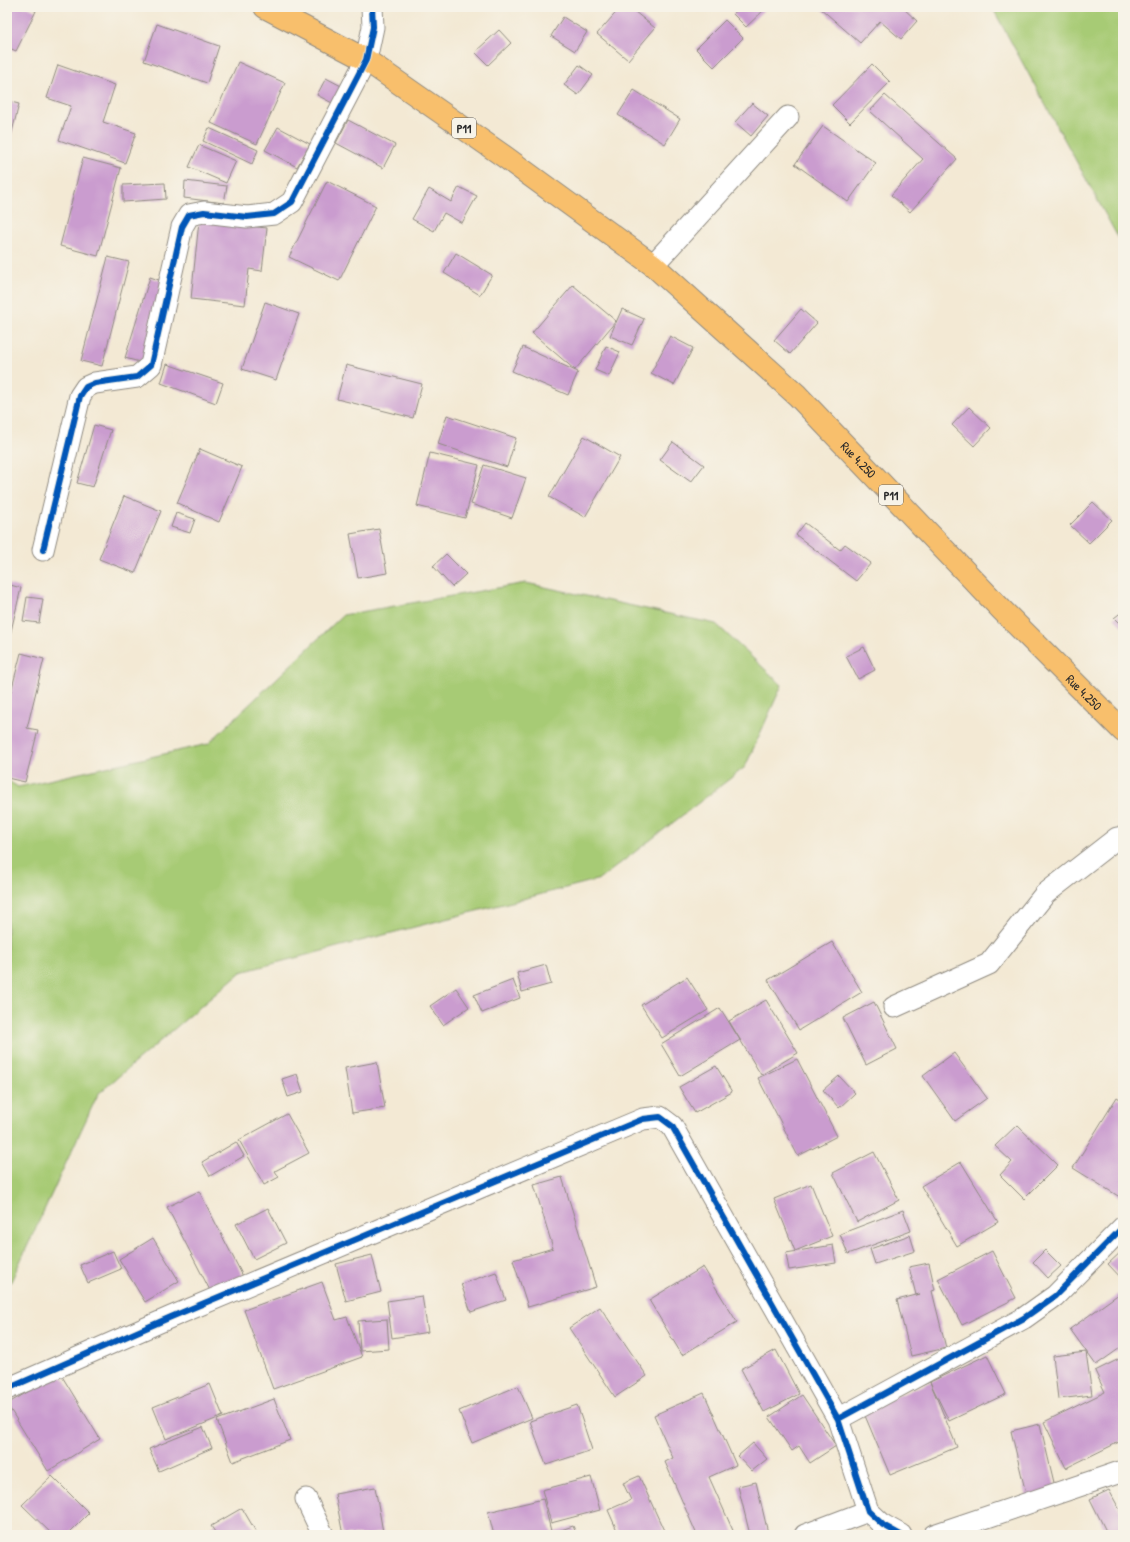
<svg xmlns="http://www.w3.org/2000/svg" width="1130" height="1542" font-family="'Patrick Hand',sans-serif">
	<rect width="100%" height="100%" fill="#f7f3e8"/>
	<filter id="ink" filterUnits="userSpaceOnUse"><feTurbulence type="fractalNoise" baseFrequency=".025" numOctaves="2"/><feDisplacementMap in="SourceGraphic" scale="8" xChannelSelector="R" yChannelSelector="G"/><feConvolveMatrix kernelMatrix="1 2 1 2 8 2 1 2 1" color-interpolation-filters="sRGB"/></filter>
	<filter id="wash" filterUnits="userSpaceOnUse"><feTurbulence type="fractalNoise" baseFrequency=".012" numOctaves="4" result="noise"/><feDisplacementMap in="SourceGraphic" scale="16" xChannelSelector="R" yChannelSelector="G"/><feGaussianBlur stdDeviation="0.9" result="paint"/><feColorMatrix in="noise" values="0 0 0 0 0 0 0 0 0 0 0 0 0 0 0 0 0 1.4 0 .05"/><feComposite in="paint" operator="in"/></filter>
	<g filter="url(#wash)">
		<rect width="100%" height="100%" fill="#f3e9d4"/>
		<path fill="#a7cb75" stroke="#697b50" d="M 992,7 L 1123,7 L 1123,245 L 1121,243 Z
			M 526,583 L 716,624 L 782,685 L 745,767 L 600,879 L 241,972 L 98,1094 L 7,1290 L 7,780 L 18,787 L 208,744 L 343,615 Z"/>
		<g id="blocks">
			<path fill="#ca9ccf" d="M 7,7 L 28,7 L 36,11 L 16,51 L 7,47 Z
				M 621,7 L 629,7 L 655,28 L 628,60 L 597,34 Z
				M 741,7 L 762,7 L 765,9 L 746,27 L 733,14 Z
				M 819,7 L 902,7 L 917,21 L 901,39 L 880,21 L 860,43 Z
				M 563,17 L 587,32 L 575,51 L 551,36 Z
				M 725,20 L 743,38 L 714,67 L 696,49 Z
				M 157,24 L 219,46 L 207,83 L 144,61 Z
				M 499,30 L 511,43 L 488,65 L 475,52 Z
				M 238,62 L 285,83 L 257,144 L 211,123 Z
				M 872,64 L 890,82 L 850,123 L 832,105 Z
				M 58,65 L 115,85 L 103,122 L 136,133 L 125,163 L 59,140 L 71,106 L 47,98 Z
				M 579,65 L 593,75 L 578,95 L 564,85 Z
				M 326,78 L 345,88 L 336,105 L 317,95 Z
				M 634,90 L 680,119 L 665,144 L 618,115 Z
				M 885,95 L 957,159 L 910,212 L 891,195 L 923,159 L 870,111 Z
				M 7,101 L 19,104 L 10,140 L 7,140 Z
				M 752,103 L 768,116 L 751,136 L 735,122 Z
				M 348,120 L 395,145 L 383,168 L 336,143 Z
				M 823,126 L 876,163 L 848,202 L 795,164 Z
				M 278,127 L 310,144 L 297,167 L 265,150 Z
				M 209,128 L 258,150 L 252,164 L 203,141 Z
				M 199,145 L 236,161 L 226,183 L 189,167 Z
				M 83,158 L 121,168 L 98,256 L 60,246 Z
				M 185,181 L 227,186 L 224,203 L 184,198 Z
				M 327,181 L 376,206 L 339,281 L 289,257 Z
				M 165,183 L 166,199 L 123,202 L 123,185 Z
				M 459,187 L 477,196 L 462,223 L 444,213 L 434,231 L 412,219 L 429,189 L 451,202 Z
				M 199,221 L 267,228 L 262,271 L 249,269 L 245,305 L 191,299 Z
				M 456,253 L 492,275 L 480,295 L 444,273 Z
				M 108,257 L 129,262 L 102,366 L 81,361 Z
				M 150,277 L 171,284 L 147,364 L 125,358 Z
				M 573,285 L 616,321 L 575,370 L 532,333 Z
				M 265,302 L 299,314 L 276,380 L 242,369 Z
				M 622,309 L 644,319 L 632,345 L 610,336 Z
				M 801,309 L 817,323 L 790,354 L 774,340 Z
				M 670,336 L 693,348 L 674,385 L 651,373 Z
				M 606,346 L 620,352 L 609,376 L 595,370 Z
				M 523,347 L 578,372 L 568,395 L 512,371 Z
				M 167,364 L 223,383 L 216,403 L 161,383 Z
				M 346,365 L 422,384 L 413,418 L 337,399 Z
				M 969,407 L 991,428 L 974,446 L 952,425 Z
				M 447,415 L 516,438 L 507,467 L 438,444 Z
				M 94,425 L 111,430 L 93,487 L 77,483 Z
				M 584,436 L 620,457 L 585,517 L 549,497 Z
				M 673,442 L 704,465 L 691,482 L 660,460 Z
				M 200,449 L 242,467 L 219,522 L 177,503 Z
				M 430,453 L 479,465 L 465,518 L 417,506 Z
				M 484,465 L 526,478 L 512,518 L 471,504 Z
				M 124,496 L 161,511 L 135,573 L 99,559 Z
				M 1093,502 L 1112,520 L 1089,543 L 1070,525 Z
				M 176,513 L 195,519 L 190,533 L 171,527 Z
				M 805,523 L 840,550 L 845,544 L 871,563 L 856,581 L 796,535 Z
				M 379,529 L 387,573 L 358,578 L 350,534 Z
				M 446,554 L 466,574 L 452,587 L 433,566 Z
				M 7,584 L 21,588 L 8,644 L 7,644 Z
				M 27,597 L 43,599 L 39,623 L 23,621 Z
				M 1123,611 L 1123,627 L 1114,618 Z
				M 864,647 L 875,670 L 858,679 L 846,656 Z
				M 21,653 L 44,659 L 27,728 L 38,730 L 25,782 L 7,778 L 7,707 Z
				M 832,942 L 862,992 L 799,1030 L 768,980 Z
				M 546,965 L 551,984 L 522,992 L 517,973 Z
				M 687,977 L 708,1010 L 662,1038 L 641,1005 Z
				M 513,980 L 520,998 L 482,1013 L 474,995 Z
				M 456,988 L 469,1007 L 443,1025 L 430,1006 Z
				M 766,1000 L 798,1053 L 761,1075 L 729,1021 Z
				M 874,1002 L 897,1049 L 866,1065 L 843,1018 Z
				M 720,1008 L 740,1040 L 680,1076 L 661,1044 Z
				M 954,1053 L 987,1098 L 955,1121 L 923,1076 Z
				M 797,1059 L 837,1136 L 798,1156 L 758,1078 Z
				M 377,1062 L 385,1108 L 352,1113 L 345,1068 Z
				M 716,1066 L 732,1092 L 695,1113 L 679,1087 Z
				M 297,1074 L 303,1092 L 288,1097 L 282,1079 Z
				M 839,1076 L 855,1093 L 839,1108 L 823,1090 Z
				M 1117,1097 L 1123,1101 L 1123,1199 L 1073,1168 Z
				M 287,1114 L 309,1153 L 275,1171 L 279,1177 L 264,1185 L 239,1140 Z
				M 1017,1125 L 1058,1165 L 1024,1199 L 1000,1175 L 1012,1162 L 995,1146 Z
				M 236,1142 L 244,1156 L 210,1176 L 202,1162 Z
				M 874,1152 L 899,1200 L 857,1222 L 833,1173 Z
				M 961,1162 L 998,1222 L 957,1246 L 921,1186 Z
				M 562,1177 L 596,1287 L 528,1307 L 513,1260 L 553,1248 L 534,1185 Z
				M 811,1184 L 832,1236 L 795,1251 L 774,1199 Z
				M 199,1191 L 248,1286 L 216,1302 L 167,1207 Z
				M 268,1208 L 286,1243 L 254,1259 L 236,1224 Z
				M 903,1210 L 911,1231 L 848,1254 L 840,1234 Z
				M 910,1235 L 915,1251 L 875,1264 L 870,1249 Z
				M 153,1238 L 179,1281 L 145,1302 L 119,1259 Z
				M 833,1245 L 836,1263 L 789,1270 L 786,1253 Z
				M 1045,1250 L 1061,1266 L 1048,1278 L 1033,1262 Z
				M 1123,1250 L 1123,1280 L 1108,1264 Z
				M 113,1251 L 121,1269 L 88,1283 L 80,1265 Z
				M 992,1251 L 1016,1298 L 962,1325 L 938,1279 Z
				M 372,1255 L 381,1292 L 346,1301 L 336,1264 Z
				M 929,1263 L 935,1290 L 932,1291 L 946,1348 L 911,1356 L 897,1300 L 920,1294 L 916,1295 L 909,1267 Z
				M 703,1267 L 737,1322 L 682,1355 L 649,1300 Z
				M 496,1272 L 506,1300 L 471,1312 L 461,1284 Z
				M 322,1282 L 336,1320 L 347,1317 L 362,1357 L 273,1389 L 244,1310 Z
				M 1123,1291 L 1123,1346 L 1096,1365 L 1070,1329 Z
				M 422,1296 L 428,1332 L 392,1338 L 387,1301 Z
				M 600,1307 L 647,1376 L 615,1397 L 569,1328 Z
				M 387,1319 L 389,1349 L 360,1351 L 358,1321 Z
				M 776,1350 L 799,1394 L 764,1412 L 741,1369 Z
				M 1086,1352 L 1092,1395 L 1058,1399 L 1053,1356 Z
				M 987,1355 L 1006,1394 L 949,1421 L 930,1382 Z
				M 1123,1357 L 1123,1440 L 1066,1468 L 1044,1422 L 1105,1392 L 1095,1371 Z
				M 60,1373 L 100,1439 L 48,1471 L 7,1404 Z
				M 930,1382 L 957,1447 L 890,1475 L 863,1411 Z
				M 210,1384 L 223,1416 L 166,1439 L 153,1407 Z
				M 518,1386 L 532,1418 L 472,1443 L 459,1411 Z
				M 704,1393 L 736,1465 L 709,1477 L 735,1535 L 697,1535 L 665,1462 L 673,1458 L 654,1415 Z
				M 802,1395 L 836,1446 L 810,1463 L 799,1446 L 792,1451 L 769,1417 Z
				M 274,1399 L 290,1440 L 233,1462 L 217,1420 Z
				M 577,1405 L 592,1450 L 546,1465 L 530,1421 Z
				M 1040,1424 L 1056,1491 L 1027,1498 L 1011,1431 Z
				M 203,1427 L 212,1448 L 159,1471 L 149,1449 Z
				M 753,1443 L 767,1459 L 752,1471 L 738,1456 Z
				M 52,1476 L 89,1513 L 67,1535 L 53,1535 L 22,1505 Z
				M 639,1476 L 666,1535 L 619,1535 L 608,1510 L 631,1500 L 623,1483 Z
				M 591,1477 L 600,1510 L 551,1523 L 542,1490 Z
				M 756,1482 L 768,1533 L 750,1535 L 738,1486 Z
				M 375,1487 L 383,1532 L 367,1535 L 343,1535 L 335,1494 Z
				M 1109,1490 L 1123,1516 L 1123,1535 L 1108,1535 L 1090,1499 Z
				M 543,1499 L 552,1535 L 494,1535 L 488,1512 Z
				M 242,1508 L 258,1535 L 217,1535 L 211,1526 Z
				M 573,1526 L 577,1535 L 553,1535 L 552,1533 Z"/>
		</g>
	</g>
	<g filter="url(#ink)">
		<use href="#blocks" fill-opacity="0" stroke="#8f8a80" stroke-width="1"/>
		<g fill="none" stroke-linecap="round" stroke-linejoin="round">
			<defs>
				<path id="minor" d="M 653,265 L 788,117
					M 43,550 L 80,396 L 86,387 L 95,383 L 137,377 L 151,365 L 182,227 L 189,215 L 204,212 L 247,217 L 274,214 L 292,202 L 366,60 L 373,27 L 372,7
					M 894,1007 L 989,964 L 1045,894 L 1117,838 L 1123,837
					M 7,1389 L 171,1317 L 643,1119 L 660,1117 L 672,1126 L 838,1419 L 868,1511 L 883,1525 L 901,1535
					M 838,1419 L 1024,1318 L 1055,1296 L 1123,1227
					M 306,1499 L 323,1535
					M 805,1535 L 868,1511
					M 934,1535 L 1123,1471"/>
				<g id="primary">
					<path id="s1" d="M 265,7 L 366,60 L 505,157 L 653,265 L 797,395 L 1001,609 L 1123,731"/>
				</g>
			</defs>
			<use href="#minor" stroke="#8f8a80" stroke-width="23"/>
			<use href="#primary" stroke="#8f8a80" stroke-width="24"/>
			<use href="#minor" stroke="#fff" stroke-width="21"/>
			<use href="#primary" stroke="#f8bf6c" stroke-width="22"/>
			<defs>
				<path id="cycleway" d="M 43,550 L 80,396 L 86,387 L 95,383 L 137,377 L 151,365 L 182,227 L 189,215 L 204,212 L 247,217 L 274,214 L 292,202 L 366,60 L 373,27 L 372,7
					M 7,1389 L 171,1317 L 643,1119 L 660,1117 L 672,1126 L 838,1419 L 868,1511 L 883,1525 L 901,1535
					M 838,1419 L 1024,1318 L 1055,1296 L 1123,1227"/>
			</defs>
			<use href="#cycleway" stroke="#f7f3e8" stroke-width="8"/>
			<use href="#cycleway" stroke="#0057b8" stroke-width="6"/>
		</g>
	</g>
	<g text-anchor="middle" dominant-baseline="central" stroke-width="3.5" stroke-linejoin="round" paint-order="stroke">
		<g fill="#f7f3e8" stroke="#686764" stroke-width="1">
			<rect x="452" y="118" width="24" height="20" rx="3"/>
			<rect x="879" y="485" width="24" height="20" rx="3"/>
		</g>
		<g font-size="12" font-weight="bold" fill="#2b2b2b">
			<text x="464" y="128">P11</text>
			<text x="891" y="495">P11</text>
		</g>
		<g font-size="13" fill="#2b2b2b" stroke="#f7f3e8">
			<text stroke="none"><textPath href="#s1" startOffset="750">Rue 4.250</textPath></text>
			<text stroke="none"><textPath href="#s1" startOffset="1074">Rue 4.250</textPath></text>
		</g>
	</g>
	<rect width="1130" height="1542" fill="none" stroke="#f7f3e8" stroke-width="24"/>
</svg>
